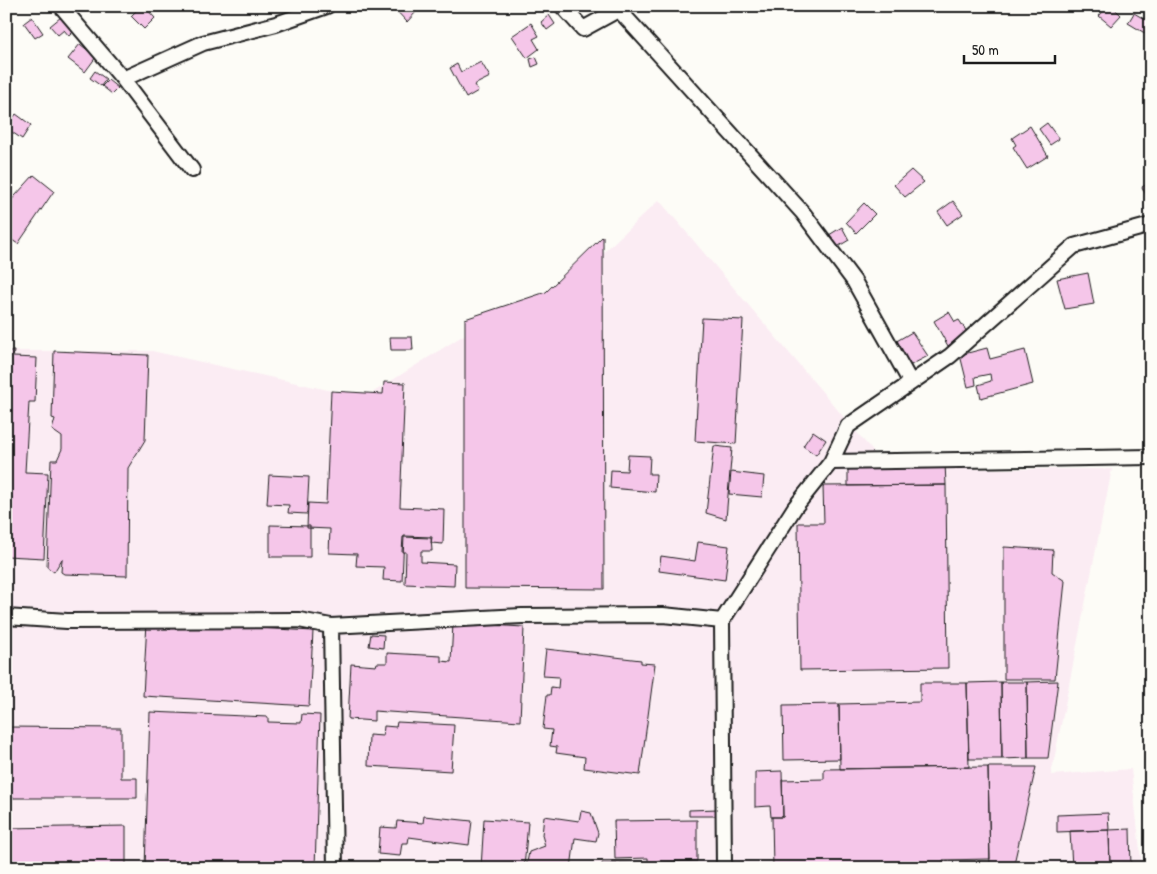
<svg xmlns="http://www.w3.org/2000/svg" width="1157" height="874" font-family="'Patrick Hand',sans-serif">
	<rect width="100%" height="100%" fill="#fdfcf7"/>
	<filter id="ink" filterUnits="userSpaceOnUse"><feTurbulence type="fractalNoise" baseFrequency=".02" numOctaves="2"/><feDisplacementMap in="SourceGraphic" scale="10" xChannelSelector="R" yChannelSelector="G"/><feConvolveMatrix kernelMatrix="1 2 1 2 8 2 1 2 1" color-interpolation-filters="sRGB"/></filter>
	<g filter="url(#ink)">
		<path fill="#fbecf3" d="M 659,200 L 888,469 L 1112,469 L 1051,775 L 1131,769 L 1142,868 L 6,868 L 6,351 L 152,351 L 364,398 L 475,328 L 547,306 Z"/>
		<path fill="#f5c6e9" stroke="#1c1c1c" d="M 141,6 L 144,6 L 155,18 L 144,29 L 131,16 Z
			M 392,6 L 411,6 L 416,12 L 407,22 Z
			M 1108,6 L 1112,6 L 1121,15 L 1111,26 L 1099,16 Z
			M 1134,13 L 1151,23 L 1148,35 L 1128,23 Z
			M 549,15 L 555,24 L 547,30 L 541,22 Z
			M 32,17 L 43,33 L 35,38 L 24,23 Z
			M 61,17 L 74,31 L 69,36 L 64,30 L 58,35 L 50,26 Z
			M 531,23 L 539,36 L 533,39 L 539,49 L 527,58 L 512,36 Z
			M 80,44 L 96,57 L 85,72 L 68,59 Z
			M 536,57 L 539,64 L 532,67 L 530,59 Z
			M 481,62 L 490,77 L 474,85 L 478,91 L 466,98 L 450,68 L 457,64 L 461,72 Z
			M 95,71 L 106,79 L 101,86 L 90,78 Z
			M 108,80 L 118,88 L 112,94 L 102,86 Z
			M 16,114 L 31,125 L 22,139 L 6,128 Z
			M 1047,123 L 1059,139 L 1050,145 L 1039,129 Z
			M 1030,126 L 1048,156 L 1027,169 L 1013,147 L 1016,145 L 1012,138 Z
			M 911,170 L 924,182 L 905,197 L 894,185 Z
			M 34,175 L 54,191 L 18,244 L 6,236 L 6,206 Z
			M 1151,182 L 1151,203 L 1150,203 L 1142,187 Z
			M 953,201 L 963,214 L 947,225 L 938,212 Z
			M 864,203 L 875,214 L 856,233 L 846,222 Z
			M 842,227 L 849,240 L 829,252 L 821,240 Z
			M 603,236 L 604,589 L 465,588 L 465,319 L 546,292 Z
			M 1088,273 L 1094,304 L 1065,309 L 1057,279 Z
			M 949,312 L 955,322 L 959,320 L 967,332 L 948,346 L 934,321 Z
			M 702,318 L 743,320 L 736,444 L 695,441 Z
			M 912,332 L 928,356 L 909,366 L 895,342 Z
			M 390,337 L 412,337 L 413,350 L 391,350 Z
			M 987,348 L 990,359 L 1025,350 L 1033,384 L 981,398 L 978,385 L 991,381 L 990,374 L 975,377 L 976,385 L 968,387 L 960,355 Z
			M 6,351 L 14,351 L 13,357 L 37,358 L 35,402 L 29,402 L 25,472 L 48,473 L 44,558 L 6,556 Z
			M 54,351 L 148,355 L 145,440 L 128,468 L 127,576 L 64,574 L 61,572 L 62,559 L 54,572 L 47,567 L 51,460 L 57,460 L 62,449 L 62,437 L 52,430 L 55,419 L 52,418 Z
			M 384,382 L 405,383 L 400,507 L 444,509 L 443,544 L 431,543 L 432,537 L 404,536 L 402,581 L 383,580 L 384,567 L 356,566 L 357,554 L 329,553 L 330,529 L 307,528 L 308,503 L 326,504 L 331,391 L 383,394 Z
			M 813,431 L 826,440 L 816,455 L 803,446 Z
			M 714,446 L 732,448 L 726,519 L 706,513 Z
			M 628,455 L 650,456 L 649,474 L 656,474 L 655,492 L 610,488 L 611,470 L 627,471 Z
			M 945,463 L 946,485 L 848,486 L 848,464 Z
			M 731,472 L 764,476 L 762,497 L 729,494 Z
			M 269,475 L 309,477 L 307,514 L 288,513 L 289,505 L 267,504 Z
			M 946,485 L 948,668 L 800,670 L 798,523 L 824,523 L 823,486 Z
			M 270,525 L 310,526 L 310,557 L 270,557 Z
			M 403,537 L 431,538 L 432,551 L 421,551 L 421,562 L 455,564 L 454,586 L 405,584 L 406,552 L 402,552 Z
			M 698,542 L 729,546 L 725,580 L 659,571 L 661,556 L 695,561 Z
			M 1004,547 L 1053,550 L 1052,572 L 1065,581 L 1055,679 L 1004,679 Z
			M 1151,561 L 1151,578 L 1147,577 Z
			M 147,622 L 313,631 L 309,706 L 143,696 Z
			M 453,623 L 524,627 L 520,721 L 374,711 L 374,721 L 348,719 L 351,664 L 376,666 L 377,663 L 387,663 L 387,653 L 441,656 L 441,661 L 451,662 Z
			M 371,634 L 384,635 L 383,648 L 369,646 Z
			M 546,649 L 641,660 L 641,663 L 655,664 L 640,775 L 584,768 L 585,757 L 556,753 L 557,747 L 550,746 L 552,730 L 543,729 L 547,695 L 550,695 L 551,687 L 558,688 L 559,677 L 543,676 Z
			M 1058,681 L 1048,758 L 1028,758 L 1027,682 Z
			M 1001,682 L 1027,682 L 1028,758 L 1002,759 Z
			M 1001,682 L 1002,759 L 969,759 L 967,683 Z
			M 920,683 L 967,683 L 969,767 L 840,769 L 839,704 L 920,702 Z
			M 839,704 L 840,759 L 784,760 L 783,705 Z
			M 150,712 L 268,717 L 268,722 L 301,723 L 302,714 L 320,715 L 315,868 L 145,868 Z
			M 397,722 L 454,725 L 451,771 L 368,766 L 369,735 L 383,736 L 384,726 L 396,727 Z
			M 6,727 L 121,728 L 121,778 L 137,778 L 137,798 L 6,798 Z
			M 988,767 L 1036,767 L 1013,868 L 990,868 Z
			M 988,767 L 990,859 L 943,860 L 944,868 L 773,868 L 772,817 L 783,817 L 782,780 L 824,779 L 824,769 Z
			M 782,771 L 783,817 L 771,817 L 770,806 L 755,807 L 755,772 Z
			M 718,809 L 718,816 L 689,816 L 689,810 Z
			M 581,811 L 591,813 L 598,833 L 596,841 L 575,838 L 571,868 L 526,868 L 529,852 L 545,846 L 542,835 L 544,816 L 579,821 Z
			M 1108,813 L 1109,830 L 1057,832 L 1057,815 Z
			M 424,816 L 472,821 L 469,845 L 409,837 L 408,843 L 402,843 L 400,856 L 378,854 L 380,827 L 396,828 L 397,821 L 423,823 Z
			M 484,819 L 528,822 L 524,868 L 481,868 Z
			M 697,820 L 697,861 L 648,862 L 648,858 L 615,859 L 614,821 Z
			M 126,826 L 126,868 L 6,868 L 6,828 Z
			M 1130,829 L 1131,868 L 1110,868 L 1109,830 Z
			M 1109,830 L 1110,868 L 1072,868 L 1070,831 Z
			M 602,863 L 673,864 L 673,868 L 602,868 Z"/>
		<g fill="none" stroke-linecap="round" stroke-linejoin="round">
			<defs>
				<path id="minor" d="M 61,6 L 123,79 L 192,170
					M 562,6 L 583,29 L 625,6
					M 619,10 L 803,213 L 854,281 L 911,383
					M 123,79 L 203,43 L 276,24 L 327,6
					M 831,462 L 1151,457
					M 6,617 L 67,621 L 299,620 L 331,626 L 522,616 L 663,615 L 722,621 L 795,507 L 831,462 L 848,426 L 950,356 L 1074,246 L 1151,225
					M 722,621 L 724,868
					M 331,626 L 335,868"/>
			</defs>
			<use href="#minor" stroke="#1c1c1c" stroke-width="18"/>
			<use href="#minor" stroke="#fdfcf7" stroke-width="14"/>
		</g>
	</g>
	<rect width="1157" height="874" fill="none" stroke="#fdfcf7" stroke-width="25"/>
	<rect x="12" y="12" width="1132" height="849" fill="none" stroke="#1c1c1c" stroke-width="2" filter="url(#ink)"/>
	<path d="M964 55v8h91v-8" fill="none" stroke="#1c1c1c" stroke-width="2.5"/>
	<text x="972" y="55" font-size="15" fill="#1c1c1c" stroke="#fdfcf7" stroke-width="4" paint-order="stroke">50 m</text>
</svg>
